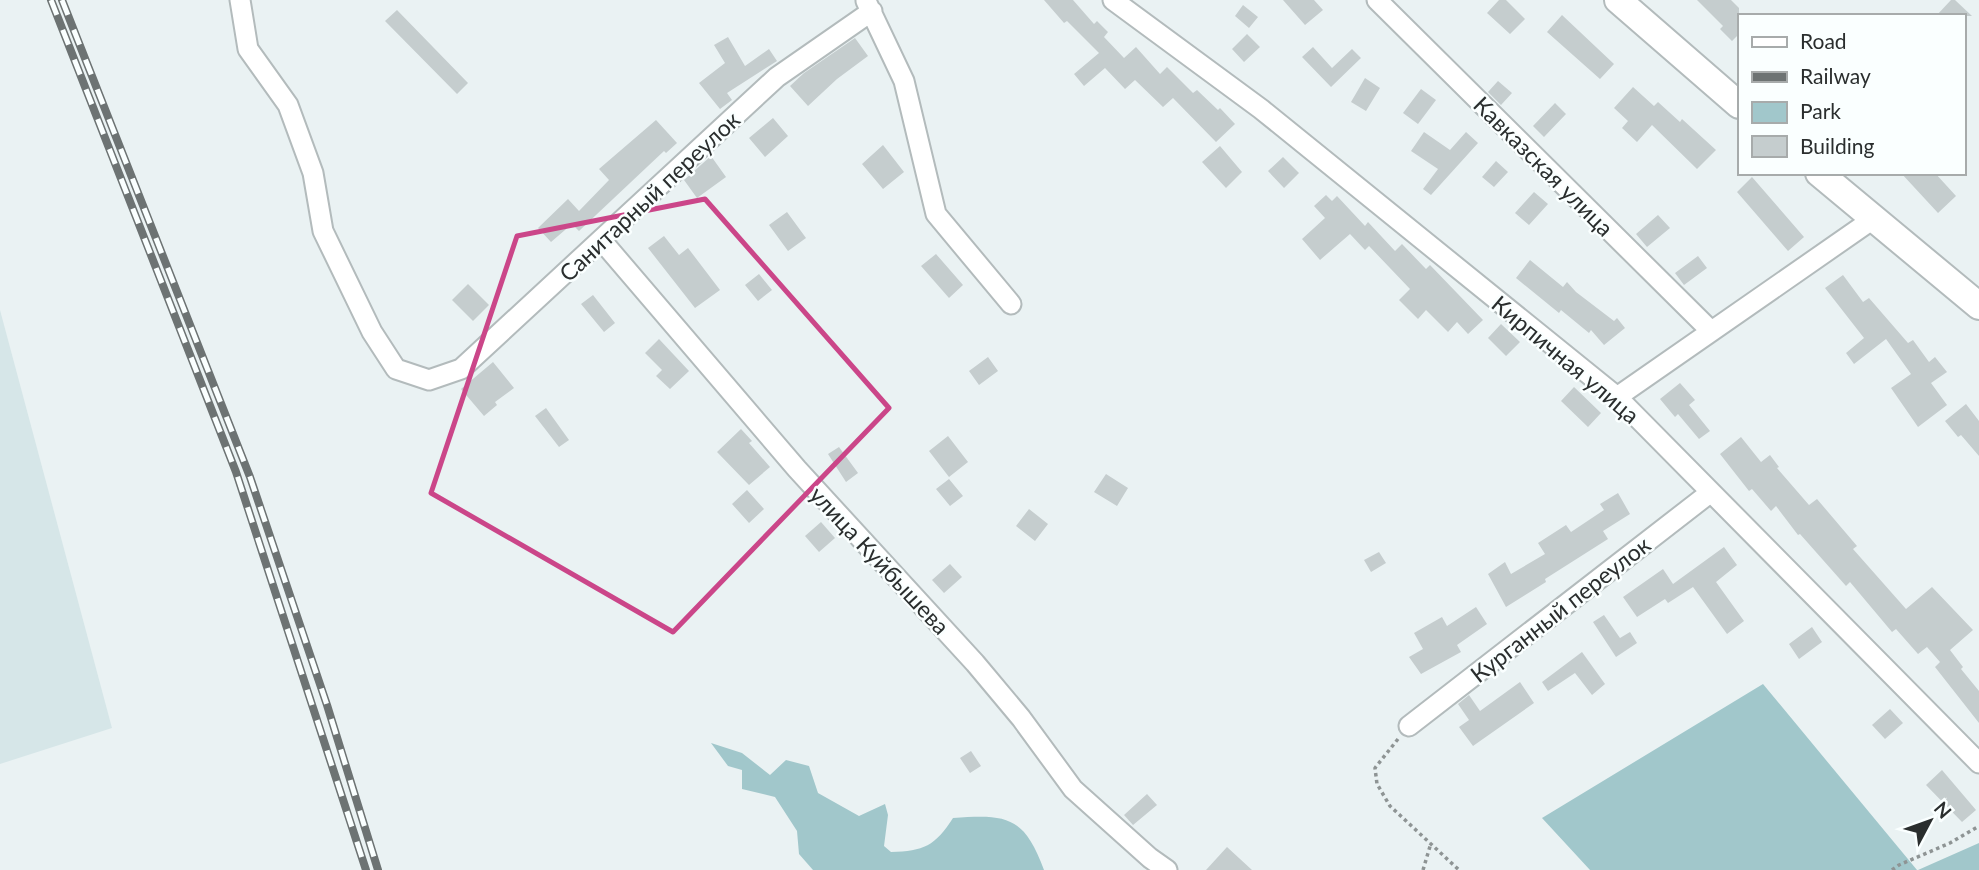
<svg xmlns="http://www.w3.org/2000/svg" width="1979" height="870" font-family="Lato,sans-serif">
	<rect width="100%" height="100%" fill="#eaf2f3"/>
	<path fill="#d6e6e8" d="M 0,310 L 112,728 L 0,764 Z"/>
	<path fill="#a1c7cb" d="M 1763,684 L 1917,870 L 1590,870 L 1542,818 Z
		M 711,743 L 742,753 L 770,775 L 786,760 L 809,766 L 818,793 L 859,816 L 885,804 L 888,815 L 884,846 L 891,852 C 924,851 935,846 953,818 C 1007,814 1024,816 1044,870 L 813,870 L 799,854 L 797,831 L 775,797 L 742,789 L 742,770 L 728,766 Z
		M 1979,843 L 1979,870 L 1918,870 Z"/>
	<path fill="#c5cdce" d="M 1044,0 L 1073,0 L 1094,24 L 1097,21 L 1108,32 L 1104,37 L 1124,58 L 1136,47 L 1160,74 L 1167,67 L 1193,93 L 1197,90 L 1218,110 L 1220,108 L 1235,124 L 1216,142 L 1173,98 L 1163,107 L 1135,80 L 1125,89 L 1105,68 L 1084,86 L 1074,74 L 1099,53 L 1067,21 L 1064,23 Z
		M 1283,0 L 1314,0 L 1323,10 L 1305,25 Z
		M 1499,0 L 1506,0 L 1525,19 L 1510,34 L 1487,13 Z
		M 1697,0 L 1731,0 L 1739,8 L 1739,34 L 1732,41 L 1720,29 L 1723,26 Z
		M 1951,0 L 1955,0 L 1972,16 L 1936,16 Z
		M 1243,5 L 1258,17 L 1249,28 L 1235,16 Z
		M 397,10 L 468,83 L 457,94 L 385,21 Z
		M 1562,15 L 1614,64 L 1600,79 L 1547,32 Z
		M 1247,34 L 1260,47 L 1244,62 L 1232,49 Z
		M 728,37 L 745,66 L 769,49 L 777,61 L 727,93 L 732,100 L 720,109 L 699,83 L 725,63 L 714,45 Z
		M 855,38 L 868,56 L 837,79 L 808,106 L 790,86 L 804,73 Z
		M 1313,47 L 1332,68 L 1352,49 L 1361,58 L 1331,87 L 1302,57 Z
		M 1365,78 L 1380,88 L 1366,111 L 1351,102 Z
		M 1498,81 L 1512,93 L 1501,105 L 1488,92 Z
		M 1633,87 L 1654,106 L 1658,102 L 1680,122 L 1682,119 L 1716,150 L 1697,169 L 1652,125 L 1637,142 L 1622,128 L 1628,121 L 1614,108 Z
		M 1421,89 L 1436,100 L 1418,124 L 1403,113 Z
		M 1555,103 L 1566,114 L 1544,137 L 1533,126 Z
		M 773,118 L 788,136 L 765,157 L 749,138 Z
		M 656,120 L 677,143 L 666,153 L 664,151 L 579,231 L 572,224 L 551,242 L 538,228 L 568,199 L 579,211 L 609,180 L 599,169 Z
		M 1424,132 L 1450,150 L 1466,132 L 1478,143 L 1431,195 L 1423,189 L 1438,169 L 1411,151 Z
		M 883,145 L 904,172 L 883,189 L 862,164 Z
		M 1220,146 L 1242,172 L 1226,188 L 1202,162 Z
		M 711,156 L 726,177 L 697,198 L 684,180 Z
		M 1283,157 L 1299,173 L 1284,188 L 1268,171 Z
		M 1496,161 L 1508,172 L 1494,187 L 1482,177 Z
		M 1901,173 L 1935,173 L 1956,196 L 1938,213 Z
		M 1752,177 L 1804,237 L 1788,251 L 1737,192 Z
		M 1534,192 L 1548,204 L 1529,225 L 1515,213 Z
		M 1326,195 L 1332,201 L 1337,196 L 1365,226 L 1368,222 L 1395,251 L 1402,244 L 1426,269 L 1430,265 L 1483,320 L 1468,334 L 1457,322 L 1448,332 L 1426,310 L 1418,319 L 1399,300 L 1410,289 L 1369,246 L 1365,250 L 1350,234 L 1320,260 L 1302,239 L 1325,218 L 1314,206 Z
		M 787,212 L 806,238 L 788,251 L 769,225 Z
		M 1658,215 L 1670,228 L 1647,247 L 1636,234 Z
		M 664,236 L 679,255 L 688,248 L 720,290 L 695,308 L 648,248 Z
		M 936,254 L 963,285 L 949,298 L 921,266 Z
		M 1698,256 L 1707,268 L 1684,285 L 1675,273 Z
		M 1530,260 L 1563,287 L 1567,282 L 1576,292 L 1614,321 L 1617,318 L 1625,328 L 1604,345 L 1591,330 L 1589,333 L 1561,310 L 1559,313 L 1516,278 Z
		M 759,274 L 772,290 L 758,301 L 745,285 Z
		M 1843,275 L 1863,302 L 1869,298 L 1908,343 L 1913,340 L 1929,362 L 1935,357 L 1947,372 L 1931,383 L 1947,405 L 1918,427 L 1891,388 L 1911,374 L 1886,339 L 1854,364 L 1846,353 L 1864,338 L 1825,288 Z
		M 468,284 L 489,305 L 473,321 L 452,300 Z
		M 593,295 L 615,323 L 604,332 L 581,304 Z
		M 1501,324 L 1520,342 L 1506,356 L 1488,338 Z
		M 659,339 L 689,371 L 670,389 L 656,376 L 662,370 L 645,353 Z
		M 988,357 L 998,371 L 979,385 L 969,371 Z
		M 493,362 L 514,388 L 495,402 L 497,405 L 484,416 L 461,389 Z
		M 1680,383 L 1695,400 L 1689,405 L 1710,431 L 1699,439 L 1678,414 L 1675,417 L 1660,399 Z
		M 1574,387 L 1601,413 L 1588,427 L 1561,401 Z
		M 1966,404 L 1979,421 L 1979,456 L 1961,435 L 1958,437 L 1945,421 Z
		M 546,408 L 569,440 L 559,447 L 535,416 Z
		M 741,429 L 752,441 L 749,443 L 770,467 L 749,485 L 717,452 Z
		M 948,436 L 968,462 L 949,477 L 929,451 Z
		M 1741,437 L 1761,462 L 1770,455 L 1779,467 L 1777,468 L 1809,505 L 1817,499 L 1857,546 L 1853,549 L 1906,609 L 1932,587 L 1973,630 L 1950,650 L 1963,667 L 1961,669 L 1979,691 L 1979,723 L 1935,667 L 1940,662 L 1927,647 L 1918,654 L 1896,629 L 1892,632 L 1850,582 L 1846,586 L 1800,534 L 1798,535 L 1776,506 L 1771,511 L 1752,489 L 1749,491 L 1720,454 Z
		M 839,447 L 858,473 L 846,482 L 828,454 Z
		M 1106,474 L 1128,488 L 1117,506 L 1094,492 Z
		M 949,479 L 963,496 L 950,506 L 936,489 Z
		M 747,490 L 764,509 L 749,523 L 732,504 Z
		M 1618,493 L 1630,514 L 1603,531 L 1608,539 L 1545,579 L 1546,582 L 1506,607 L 1488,574 L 1505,562 L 1511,574 L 1545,554 L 1538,543 L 1566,525 L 1571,532 L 1604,510 L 1600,504 Z
		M 1029,509 L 1048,524 L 1035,541 L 1016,526 Z
		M 821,522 L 835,538 L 819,552 L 805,536 Z
		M 1724,547 L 1737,565 L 1716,582 L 1744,621 L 1727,634 L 1693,587 L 1668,603 L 1665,599 L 1637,617 L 1623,597 L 1663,569 L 1673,584 Z
		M 1379,552 L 1386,563 L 1371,572 L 1364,560 Z
		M 950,564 L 962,577 L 944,593 L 932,580 Z
		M 1476,607 L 1487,624 L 1457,645 L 1461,652 L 1421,674 L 1409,657 L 1423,649 L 1414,633 L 1442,617 L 1447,626 Z
		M 1604,615 L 1620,638 L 1630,632 L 1637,643 L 1616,657 L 1593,622 Z
		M 1812,627 L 1822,642 L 1799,659 L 1789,644 Z
		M 1582,652 L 1605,684 L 1592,695 L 1575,673 L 1548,691 L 1542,682 Z
		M 1520,682 L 1534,703 L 1473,746 L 1459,727 L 1469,720 L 1458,704 L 1469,695 L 1480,711 Z
		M 1890,709 L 1903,723 L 1885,739 L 1872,725 Z
		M 971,751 L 981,766 L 970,773 L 960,758 Z
		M 1942,770 L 1976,810 L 1962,822 L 1926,785 Z
		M 1147,794 L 1157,805 L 1133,825 L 1124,815 Z
		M 1227,847 L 1252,870 L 1206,870 Z"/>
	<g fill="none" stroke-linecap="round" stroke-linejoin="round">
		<defs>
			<path id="street" d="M 240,0 L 248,49 L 288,105 L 313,173 L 323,231 L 372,332 L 396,369 L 429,380 L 461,369 L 777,77 L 872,11
				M 1113,0 L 1261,109 L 1617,397 L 1979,763
				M 1377,0 L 1711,331
				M 866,1 L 904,81 L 936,214 L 1011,304
				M 602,241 L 797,469 L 975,663 L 1021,718 L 1073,789 L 1150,858 L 1167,870
				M 1617,397 L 1873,219
				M 1409,726 L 1711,492"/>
			<path id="secondary" d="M 1618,0 L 1739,105
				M 1819,173 L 1979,306"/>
		</defs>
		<use href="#street" stroke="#b3bbbc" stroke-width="23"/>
		<use href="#secondary" stroke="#b3bbbc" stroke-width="30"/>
		<path stroke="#8e9494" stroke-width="3.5" stroke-dasharray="3.5 3.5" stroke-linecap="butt" d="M 1398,739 L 1375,768 L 1377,784 L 1390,806 L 1459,870
			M 1423,870 L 1431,843
			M 1892,870 L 1899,865 L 1950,843 L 1979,826"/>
		<use href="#street" stroke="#fff" stroke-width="19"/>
		<use href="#secondary" stroke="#fff" stroke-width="26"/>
		<defs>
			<path id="rail" d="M 51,0 L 236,472 L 366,870
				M 62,0 L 250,477 L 327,705 L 378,870"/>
		</defs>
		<use href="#rail" stroke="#6d7373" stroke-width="8"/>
		<use href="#rail" stroke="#faffff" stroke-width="5" stroke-dasharray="16" stroke-linecap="butt"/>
	</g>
	<path fill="none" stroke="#cb4689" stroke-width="5" stroke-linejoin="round" d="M 705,199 L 889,408 L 673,632 L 431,493 L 517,236 Z"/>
	<g text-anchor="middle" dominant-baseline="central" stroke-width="5" stroke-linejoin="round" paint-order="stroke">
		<g font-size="23" fill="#2a2e2e" stroke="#faffff">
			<text transform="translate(1544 166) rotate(45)">Кавказская улица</text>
			<text transform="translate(649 196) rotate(-43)">Санитарный переулок</text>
			<text transform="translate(1566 359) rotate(40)">Кирпичная улица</text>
			<text transform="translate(880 560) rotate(47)">улица Куйбышева</text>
			<text transform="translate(1560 609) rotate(-38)">Курганный переулок</text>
		</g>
	</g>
	<rect x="1738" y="14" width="228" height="161" fill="#faffff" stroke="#a7abab" stroke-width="2"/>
	<rect x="1752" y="37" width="35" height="10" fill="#ffffff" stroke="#a7abab" stroke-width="2"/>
	<text x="1800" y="49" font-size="21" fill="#2a2e2e">Road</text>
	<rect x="1752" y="72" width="35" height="10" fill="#6d7373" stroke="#a7abab" stroke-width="2"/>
	<text x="1800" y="84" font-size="21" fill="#2a2e2e">Railway</text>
	<rect x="1752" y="102" width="35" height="21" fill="#a1c7cb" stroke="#a7abab" stroke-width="2"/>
	<text x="1800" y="119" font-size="21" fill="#2a2e2e">Park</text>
	<rect x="1752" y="136" width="35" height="21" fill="#c5cdce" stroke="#a7abab" stroke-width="2"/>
	<text x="1800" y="154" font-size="21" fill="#2a2e2e">Building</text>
	<g transform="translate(1930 821) rotate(49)" stroke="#faffff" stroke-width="5" paint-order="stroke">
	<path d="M0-5L12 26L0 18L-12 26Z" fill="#2a2e2e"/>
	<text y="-10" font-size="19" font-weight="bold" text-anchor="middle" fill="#2a2e2e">N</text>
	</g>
</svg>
